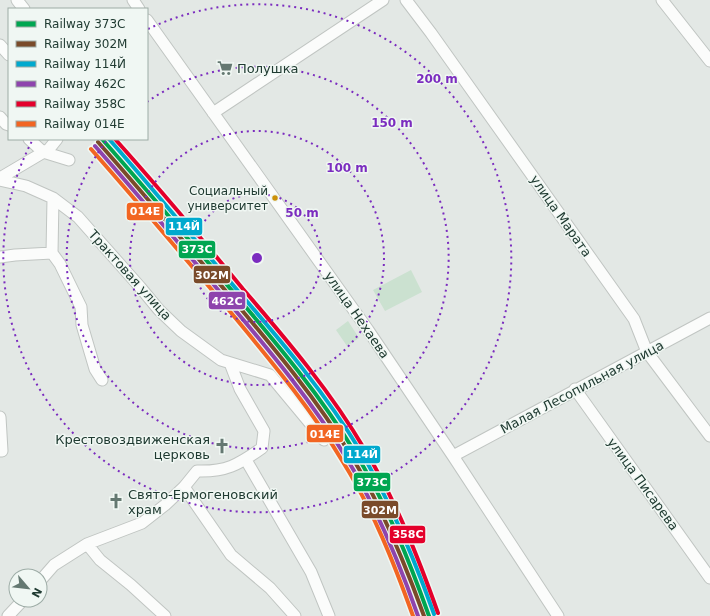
<svg xmlns="http://www.w3.org/2000/svg" width="710" height="616" font-family="'DejaVu Sans',sans-serif">
	<rect width="100%" height="100%" fill="#e3e8e5"/>
	<path fill="#cbe1d0" d="M 411,270 L 422,292 L 385,311 L 373,290 Z
		M 348,321 L 359,338 L 347,346 L 336,330 Z"/>
	<g fill="none" stroke-linecap="round" stroke-linejoin="round">
		<defs>
			<path id="minor" d="M 17,0 L 24,9
				M 133,0 L 139,9
				M 406,0 L 431,33 L 634,319 L 647,352 L 710,436
				M 662,0 L 710,61
				M 147,20 L 368,330 L 453,456 L 558,616
				M 0,45 L 9,55
				M 213,113 L 383,0
				M 0,117 L 6,124 L 9,125
				M 29,139 L 43,152 L 69,160
				M 0,178 L 49,149 L 57,139
				M 0,180 L 26,186 L 53,198 L 78,217 L 140,287 L 159,310 L 181,331 L 221,360 L 270,375 L 324,440
				M 53,198 L 52,253 L 60,264 L 81,307 L 82,325 L 95,369 L 102,380
				M 0,257 L 15,255 L 52,253
				M 575,389 L 710,578
				M 0,417 L 2,451 L 0,451
				M 453,456 L 710,318
				M 246,460 L 311,572 L 329,616
				M 184,487 L 231,555 L 270,588 L 295,616
				M 87,544 L 100,560 L 131,585 L 165,616
				M 40,581 L 54,565 L 87,544 L 142,523 L 165,505 L 184,487 L 197,471 C 226,472 238,465 262,448 L 264,431 L 240,389 L 230,363
				M 8,616 L 23,600"/>
		</defs>
		<use href="#minor" stroke="#c0c5c2" stroke-width="13"/>
		<use href="#minor" stroke="#fbfcfb" stroke-width="11"/>
		<defs>
			<path id="rail-1" d="M 102,139 C 147,190 190,241 234,293 C 277,344 321,396 356,454 C 387,505 409,560 429,616"/>
			<path id="rail-2" d="M 98,142 C 143,193 186,244 230,296 C 273,347 317,399 352,457 C 382,507 404,561 424,616"/>
			<path id="rail-3" d="M 109,139 C 153,189 195,240 238,291 C 282,342 326,394 361,452 C 391,503 414,558 434,614"/>
			<path id="rail-4" d="M 95,146 C 139,196 182,247 225,298 C 268,349 312,401 347,459 C 377,508 399,562 418,616"/>
			<path id="rail-5" d="M 115,139 C 159,188 201,238 243,289 C 287,340 331,392 365,450 C 396,501 418,557 438,613"/>
			<path id="rail-6" d="M 91,149 C 136,200 179,251 223,303 C 265,354 309,405 343,462 C 373,510 394,563 413,616"/>
		</defs>
		<use href="#rail-1" stroke="#f0f7f3" stroke-width="7"/>
		<use href="#rail-2" stroke="#f0f7f3" stroke-width="7"/>
		<use href="#rail-3" stroke="#f0f7f3" stroke-width="7"/>
		<use href="#rail-4" stroke="#f0f7f3" stroke-width="7"/>
		<use href="#rail-5" stroke="#f0f7f3" stroke-width="7"/>
		<use href="#rail-6" stroke="#f0f7f3" stroke-width="7"/>
		<use href="#rail-1" stroke="#00a651" stroke-width="4"/>
		<use href="#rail-2" stroke="#7a4b2a" stroke-width="4"/>
		<use href="#rail-3" stroke="#00a9ce" stroke-width="4"/>
		<use href="#rail-4" stroke="#8e44ad" stroke-width="4"/>
		<use href="#rail-5" stroke="#e4002b" stroke-width="4"/>
		<use href="#rail-6" stroke="#f26522" stroke-width="4"/>
	</g>
	<g fill="none" stroke="#7b2cbf" stroke-width="2" stroke-dasharray="2 4">
		<circle cx="257" cy="258" r="64"/>
		<circle cx="257" cy="258" r="127"/>
		<path d="M147 102A191 191 0 1 1 108 139"/>
		<path d="M148 29A254 254 0 1 1 32 141"/>
	</g>
	<defs>
		<symbol id="supermarket-bare" viewBox="-9 -9 18 18"><path d="M-6-5.5h2.5l.6 2H6L4.5 2H-2.5L-4.4-4H-6ZM-1.5 3.2a1.3 1.3 0 1 0 .1 0ZM3 3.2a1.3 1.3 0 1 0 .1 0Z" fill="#647871" stroke="#f0f7f3" stroke-width="2.5" paint-order="stroke"/></symbol>
		<symbol id="church-bare" viewBox="-9 -9 18 18"><path d="M-1.2-6h2.4v3.5h3.3v2.4h-3.3V6h-2.4V-.1h-3.3v-2.4h3.3Z" fill="#647871" stroke="#f0f7f3" stroke-width="2.5" paint-order="stroke"/></symbol>
	</defs>
	<g fill-rule="evenodd">
		<use href="#supermarket-bare" x="214" y="57" width="22" height="22"/>
		<use href="#church-bare" x="211" y="435" width="22" height="22"/>
		<use href="#church-bare" x="105" y="490" width="22" height="22"/>
	</g>
	<circle fill="#cc910a" stroke="#f0f7f3" stroke-width="1.5" cx="275" cy="198" r="3.5"/>
	<g text-anchor="middle" dominant-baseline="central" stroke-width="3" stroke-linejoin="round" paint-order="stroke">
		<g font-size="12" fill="#203b32" stroke="#f0f7f3" text-anchor="end">
			<text x="268" y="191">Социальный<tspan x="268" dy="15">университет</tspan></text>
		</g>
		<g font-size="13" fill="#203b32" stroke="#f0f7f3" text-anchor="start">
			<text x="237" y="68">Полушка</text>
			<text x="210" y="439" text-anchor="end">Крестовоздвиженская<tspan x="210" dy="15">церковь</tspan></text>
			<text x="128" y="494">Свято-Ермогеновский<tspan x="128" dy="15">храм</tspan></text>
		</g>
		<g font-size="13" fill="#203b32" stroke="#f0f7f3">
			<text transform="translate(561 216) rotate(55)">улица Марата</text>
			<text transform="translate(130 275) rotate(48)">Трактовая улица</text>
			<text transform="translate(357 315) rotate(55)">улица Нехаева</text>
			<text transform="translate(582 387) rotate(-28)">Малая Лесопильная улица</text>
			<text transform="translate(643 484) rotate(54)">улица Писарева</text>
		</g>
	</g>
	<circle cx="257" cy="258" r="6" fill="#7b2cbf" stroke="#f0f7f3" stroke-width="2"/>
	<g font-size="12" text-anchor="middle" font-weight="bold" fill="#7b2cbf" stroke="#f0f7f3" stroke-width="3" stroke-linejoin="round" paint-order="stroke">
		<text x="437" y="83">200 m</text>
		<text x="392" y="127">150 m</text>
		<text x="347" y="172">100 m</text>
		<text x="302" y="217">50 m</text>
	</g>
	<g stroke="#f0f7f3" stroke-width="1.5">
		<rect x="126" y="202" width="38" height="19" rx="4" fill="#f26522"/>
		<rect x="165" y="217" width="38" height="19" rx="4" fill="#00a9ce"/>
		<rect x="178" y="240" width="38" height="19" rx="4" fill="#00a651"/>
		<rect x="193" y="265" width="38" height="19" rx="4" fill="#7a4b2a"/>
		<rect x="208" y="291" width="38" height="19" rx="4" fill="#8e44ad"/>
		<rect x="306" y="424" width="38" height="19" rx="4" fill="#f26522"/>
		<rect x="343" y="445" width="38" height="19" rx="4" fill="#00a9ce"/>
		<rect x="353" y="472" width="38" height="20" rx="4" fill="#00a651"/>
		<rect x="361" y="500" width="38" height="19" rx="4" fill="#7a4b2a"/>
		<rect x="389" y="525" width="37" height="19" rx="4" fill="#e4002b"/>
	</g>
	<g font-size="11" text-anchor="middle" font-weight="bold" fill="#fff">
		<text x="145" y="215">014Е</text>
		<text x="184" y="230">114Й</text>
		<text x="197" y="253">373C</text>
		<text x="212" y="279">302М</text>
		<text x="227" y="305">462С</text>
		<text x="325" y="438">014Е</text>
		<text x="362" y="458">114Й</text>
		<text x="372" y="486">373C</text>
		<text x="380" y="514">302М</text>
		<text x="408" y="538">358С</text>
	</g>
	<rect x="8" y="8" width="140" height="132" fill="#f0f7f3" stroke="#9daca6"/>
	<rect x="16" y="21" width="20" height="6" fill="#00a651" stroke="#9daca6"/>
	<text x="44" y="28" font-size="12" fill="#203b32">Railway 373C</text>
	<rect x="16" y="41" width="20" height="6" fill="#7a4b2a" stroke="#9daca6"/>
	<text x="44" y="48" font-size="12" fill="#203b32">Railway 302М</text>
	<rect x="16" y="61" width="20" height="6" fill="#00a9ce" stroke="#9daca6"/>
	<text x="44" y="68" font-size="12" fill="#203b32">Railway 114Й</text>
	<rect x="16" y="81" width="20" height="6" fill="#8e44ad" stroke="#9daca6"/>
	<text x="44" y="88" font-size="12" fill="#203b32">Railway 462С</text>
	<rect x="16" y="101" width="20" height="6" fill="#e4002b" stroke="#9daca6"/>
	<text x="44" y="108" font-size="12" fill="#203b32">Railway 358С</text>
	<rect x="16" y="121" width="20" height="6" fill="#f26522" stroke="#9daca6"/>
	<text x="44" y="128" font-size="12" fill="#203b32">Railway 014Е</text>
	<g transform="translate(28 588) rotate(118)"><circle r="19" fill="#f0f7f3" stroke="#9daca6"/>
	<path d="M0-3L7 15L0 10L-7 15Z" fill="#647871"/>
	<text y="-6" font-size="11" font-weight="bold" text-anchor="middle" fill="#203b32">N</text>
	</g>
</svg>
